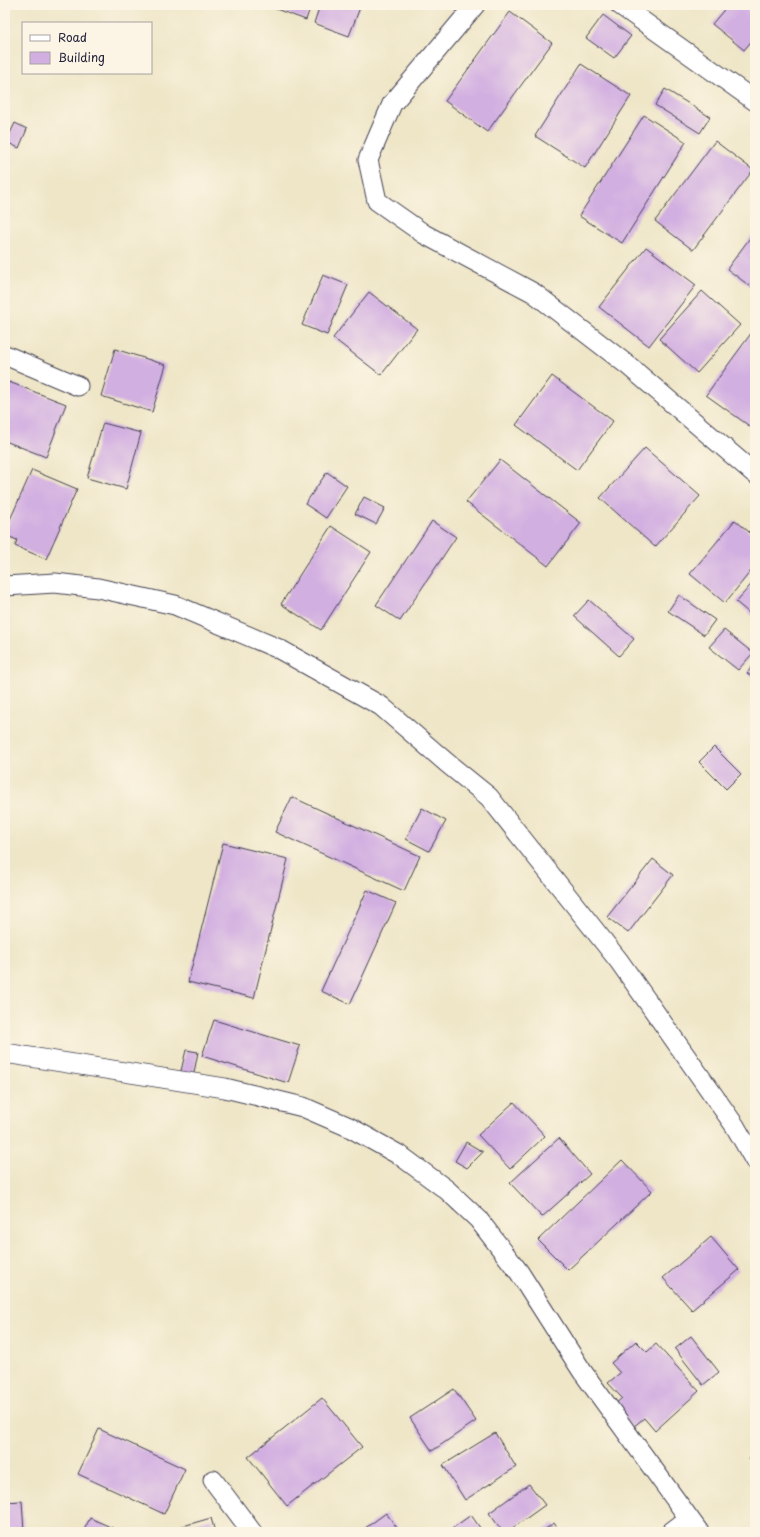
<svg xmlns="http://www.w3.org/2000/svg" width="760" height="1537" font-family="'Playpen Sans',sans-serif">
	<rect width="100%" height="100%" fill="#fcf5e5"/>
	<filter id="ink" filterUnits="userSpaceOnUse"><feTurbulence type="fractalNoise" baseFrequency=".025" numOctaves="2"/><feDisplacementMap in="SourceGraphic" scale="8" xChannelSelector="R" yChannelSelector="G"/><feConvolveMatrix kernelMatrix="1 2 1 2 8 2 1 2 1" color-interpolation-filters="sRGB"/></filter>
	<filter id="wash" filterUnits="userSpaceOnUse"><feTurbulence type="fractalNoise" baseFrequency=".012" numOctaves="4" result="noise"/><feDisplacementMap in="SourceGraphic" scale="16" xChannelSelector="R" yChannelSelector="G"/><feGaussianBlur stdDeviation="0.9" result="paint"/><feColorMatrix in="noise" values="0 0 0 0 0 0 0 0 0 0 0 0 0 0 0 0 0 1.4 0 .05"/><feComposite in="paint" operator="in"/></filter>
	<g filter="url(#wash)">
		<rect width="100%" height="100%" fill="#efe6c8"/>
		<g id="blocks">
			<path fill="#d2afe1" d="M 265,5 L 311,5 L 306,20 Z
				M 320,5 L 361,5 L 349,36 L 314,23 Z
				M 728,5 L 755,5 L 755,37 L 744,50 L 712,24 Z
				M 510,12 L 552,43 L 487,132 L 445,101 Z
				M 603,15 L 631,36 L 614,58 L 586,38 Z
				M 581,64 L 631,96 L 585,168 L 535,136 Z
				M 665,89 L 710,117 L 700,133 L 655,105 Z
				M 644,115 L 686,142 L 622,243 L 579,216 Z
				M 15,123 L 27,129 L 19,148 L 6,142 Z
				M 715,141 L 753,170 L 693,250 L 655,221 Z
				M 755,231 L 755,290 L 727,269 Z
				M 646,247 L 696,285 L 649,346 L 599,307 Z
				M 323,275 L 348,285 L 327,335 L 302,325 Z
				M 702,291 L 740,325 L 697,373 L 659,339 Z
				M 369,292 L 417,329 L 381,375 L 333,338 Z
				M 755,328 L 755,430 L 706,395 Z
				M 115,349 L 166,365 L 152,412 L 101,396 Z
				M 552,376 L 613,421 L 577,470 L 516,425 Z
				M 9,382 L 66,404 L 46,457 L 5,441 L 5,391 Z
				M 103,423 L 141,433 L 126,489 L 87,478 Z
				M 645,448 L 700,496 L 655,547 L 600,498 Z
				M 500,460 L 581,523 L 548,566 L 466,502 Z
				M 32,470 L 77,489 L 46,559 L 15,546 L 17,540 L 5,535 L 5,531 Z
				M 327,472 L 347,486 L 326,518 L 305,504 Z
				M 364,497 L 385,508 L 376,524 L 355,514 Z
				M 735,520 L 755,537 L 755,566 L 725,603 L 690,574 Z
				M 432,521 L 456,537 L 400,621 L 376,605 Z
				M 331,526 L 371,552 L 321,630 L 281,604 Z
				M 755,580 L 755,618 L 736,602 Z
				M 679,595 L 715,620 L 704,635 L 668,611 Z
				M 589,600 L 634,639 L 619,656 L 574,616 Z
				M 724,630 L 753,653 L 738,670 L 709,647 Z
				M 755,663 L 755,679 L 747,673 Z
				M 714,747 L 741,774 L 726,789 L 699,762 Z
				M 292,797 L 420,856 L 404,891 L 275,832 Z
				M 422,808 L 446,821 L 429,851 L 406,839 Z
				M 223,843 L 288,859 L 254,998 L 188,982 Z
				M 653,859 L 673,875 L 628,933 L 607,917 Z
				M 367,890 L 396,903 L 350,1004 L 321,991 Z
				M 214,1020 L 300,1046 L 288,1083 L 202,1056 Z
				M 186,1050 L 198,1052 L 193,1078 L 180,1075 Z
				M 514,1102 L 545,1136 L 510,1169 L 478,1135 Z
				M 559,1138 L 590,1174 L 542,1217 L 510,1183 Z
				M 466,1142 L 483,1152 L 467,1168 L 455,1161 Z
				M 622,1160 L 652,1191 L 568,1270 L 538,1240 Z
				M 711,1237 L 739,1270 L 692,1310 L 663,1278 Z
				M 691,1336 L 719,1372 L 703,1385 L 675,1349 Z
				M 636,1341 L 647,1352 L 656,1344 L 699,1391 L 655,1431 L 644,1418 L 632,1428 L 613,1406 L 622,1398 L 608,1383 L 620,1373 L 611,1363 Z
				M 454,1389 L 476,1421 L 432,1451 L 410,1418 Z
				M 322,1398 L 362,1447 L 287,1506 L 248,1457 Z
				M 99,1429 L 185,1469 L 164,1514 L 78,1474 Z
				M 495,1433 L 516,1467 L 465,1500 L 443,1465 Z
				M 755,1454 L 755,1466 L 749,1459 Z
				M 529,1484 L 545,1505 L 507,1532 L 503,1532 L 489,1513 Z
				M 22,1501 L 24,1532 L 5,1532 L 5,1502 Z
				M 386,1513 L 400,1532 L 360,1532 Z
				M 471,1515 L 483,1532 L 447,1532 Z
				M 90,1518 L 122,1532 L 83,1532 Z
				M 211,1518 L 215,1532 L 162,1532 Z
				M 554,1523 L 560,1532 L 541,1532 Z"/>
		</g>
	</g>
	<g filter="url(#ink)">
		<use href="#blocks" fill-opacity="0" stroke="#413f50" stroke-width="1"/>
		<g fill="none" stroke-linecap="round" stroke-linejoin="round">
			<defs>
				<path id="minor" d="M 475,5 L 392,104 L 368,160 L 377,201 L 424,234 L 534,293 L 630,367 L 755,474
					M 620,5 L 755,101
					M 5,355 L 78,386
					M 5,586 L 55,583 L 98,588 L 175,605 L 279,649 L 381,706 L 447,763 L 489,797 L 619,961 L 735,1126 L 755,1161
					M 5,1053 L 225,1088 L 303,1107 L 349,1127 L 401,1156 L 447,1190 L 478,1219 L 519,1272 L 582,1371 L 699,1532
					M 213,1480 L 252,1532
					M 671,1532 L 688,1519"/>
			</defs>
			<use href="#minor" stroke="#413f50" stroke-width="21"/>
			<use href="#minor" stroke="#fff" stroke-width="19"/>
		</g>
	</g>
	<rect width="760" height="1537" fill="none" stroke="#fcf5e5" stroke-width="20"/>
	<rect x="22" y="22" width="130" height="52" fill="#fcf5e5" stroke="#a5a1a1"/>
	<rect x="30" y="35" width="20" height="6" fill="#ffffff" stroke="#a5a1a1"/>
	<text x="58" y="42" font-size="12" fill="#22223b">Road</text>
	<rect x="30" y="52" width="20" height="12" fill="#d2afe1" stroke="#a5a1a1"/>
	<text x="58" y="62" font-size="12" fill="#22223b">Building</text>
</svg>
